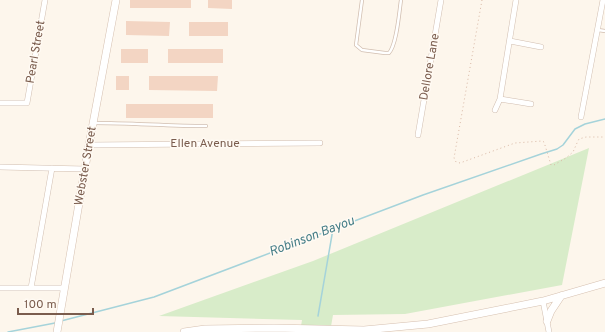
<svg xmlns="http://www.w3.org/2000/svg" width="605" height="332" font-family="Overpass,sans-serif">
	<rect width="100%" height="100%" fill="#fdf6ec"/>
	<path fill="#d8ecc9" d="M 589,148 L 562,285 L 405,314 L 333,315 L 330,332 L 300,332 L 302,320 L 159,316 L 313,261 Z"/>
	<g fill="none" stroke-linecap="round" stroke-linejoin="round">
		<path stroke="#a5d3da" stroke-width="1.5" d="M 318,316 L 333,229
			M 61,321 L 154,297 L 423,195 L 541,154 L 557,149 L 563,145 L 575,129 L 585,124 L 605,119
			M 8,332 L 55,323"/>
	</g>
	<path fill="#f3d5c3" d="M 130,0 L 191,0 L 191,8 L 130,8 Z
		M 208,0 L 232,0 L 232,9 L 208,8 Z
		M 126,21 L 170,22 L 169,36 L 126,35 Z
		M 189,22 L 228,22 L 228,36 L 189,36 Z
		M 121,49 L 148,49 L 148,63 L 121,63 Z
		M 168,49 L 223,49 L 223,63 L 168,63 Z
		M 116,76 L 129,76 L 129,90 L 116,90 Z
		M 149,76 L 218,76 L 217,91 L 149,90 Z
		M 126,104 L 213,104 L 213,118 L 126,118 Z"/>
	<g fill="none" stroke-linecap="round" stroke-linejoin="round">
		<defs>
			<path id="lane" d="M 362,0 L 356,45 L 362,50 L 385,53 L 389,53 C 397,44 399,13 401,0
				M 598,30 L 605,31
				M 94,123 C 131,123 169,126 206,126"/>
			<path id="street" d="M 510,41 L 541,47
				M 500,99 L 531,104
				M 0,103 L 27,103 L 45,0
				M 495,110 L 500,99 L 516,0
				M 581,117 L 603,0
				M 418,135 L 441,0
				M 89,145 L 320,143
				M 0,167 L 85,169
				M 0,288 L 64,288
				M 31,288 L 52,168
				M 543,301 L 549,332"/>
			<path id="secondary" d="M 547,321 L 551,311 L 561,296
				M 57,332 L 89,145 L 116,0
				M 184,332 L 205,329 L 274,328 L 364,330 L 428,324 L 543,301 L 605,283"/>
		</defs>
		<use href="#lane" stroke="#d1beb0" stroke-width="4"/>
		<use href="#street" stroke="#d1beb0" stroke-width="6"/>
		<use href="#secondary" stroke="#d6c0b0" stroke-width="8"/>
		<path stroke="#d9b8a5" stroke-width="1" stroke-dasharray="1 3" stroke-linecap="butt" d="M 482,0 L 454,158 L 456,162 L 460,163 L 515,143 L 542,141 L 544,142 L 551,165 L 554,165 L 566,158 L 573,152 L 577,143 L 579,139 L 586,137 L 605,137"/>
		<use href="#lane" stroke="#fff" stroke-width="2.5"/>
		<use href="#street" stroke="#fff" stroke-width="5"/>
		<use href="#secondary" stroke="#fff" stroke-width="7"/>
	</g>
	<g text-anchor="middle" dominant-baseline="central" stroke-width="3" stroke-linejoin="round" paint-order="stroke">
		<g font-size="12" fill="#7a5c4d" stroke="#fffaf3">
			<text transform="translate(36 52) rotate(-80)">Pearl Street</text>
			<text transform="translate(430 67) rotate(-80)">Dellore Lane</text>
			<text x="205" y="144">Ellen Avenue</text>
			<text transform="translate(86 166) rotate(-80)">Webster Street</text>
		</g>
		<g font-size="13" font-style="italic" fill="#437c86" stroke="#fffaf3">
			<text transform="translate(312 237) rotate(-21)">Robinson Bayou</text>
		</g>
	</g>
	<path d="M18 308v6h75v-6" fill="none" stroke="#7a5c4d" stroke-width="2"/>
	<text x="24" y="308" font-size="12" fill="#7a5c4d" stroke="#fffaf3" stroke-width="3" paint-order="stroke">100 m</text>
</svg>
